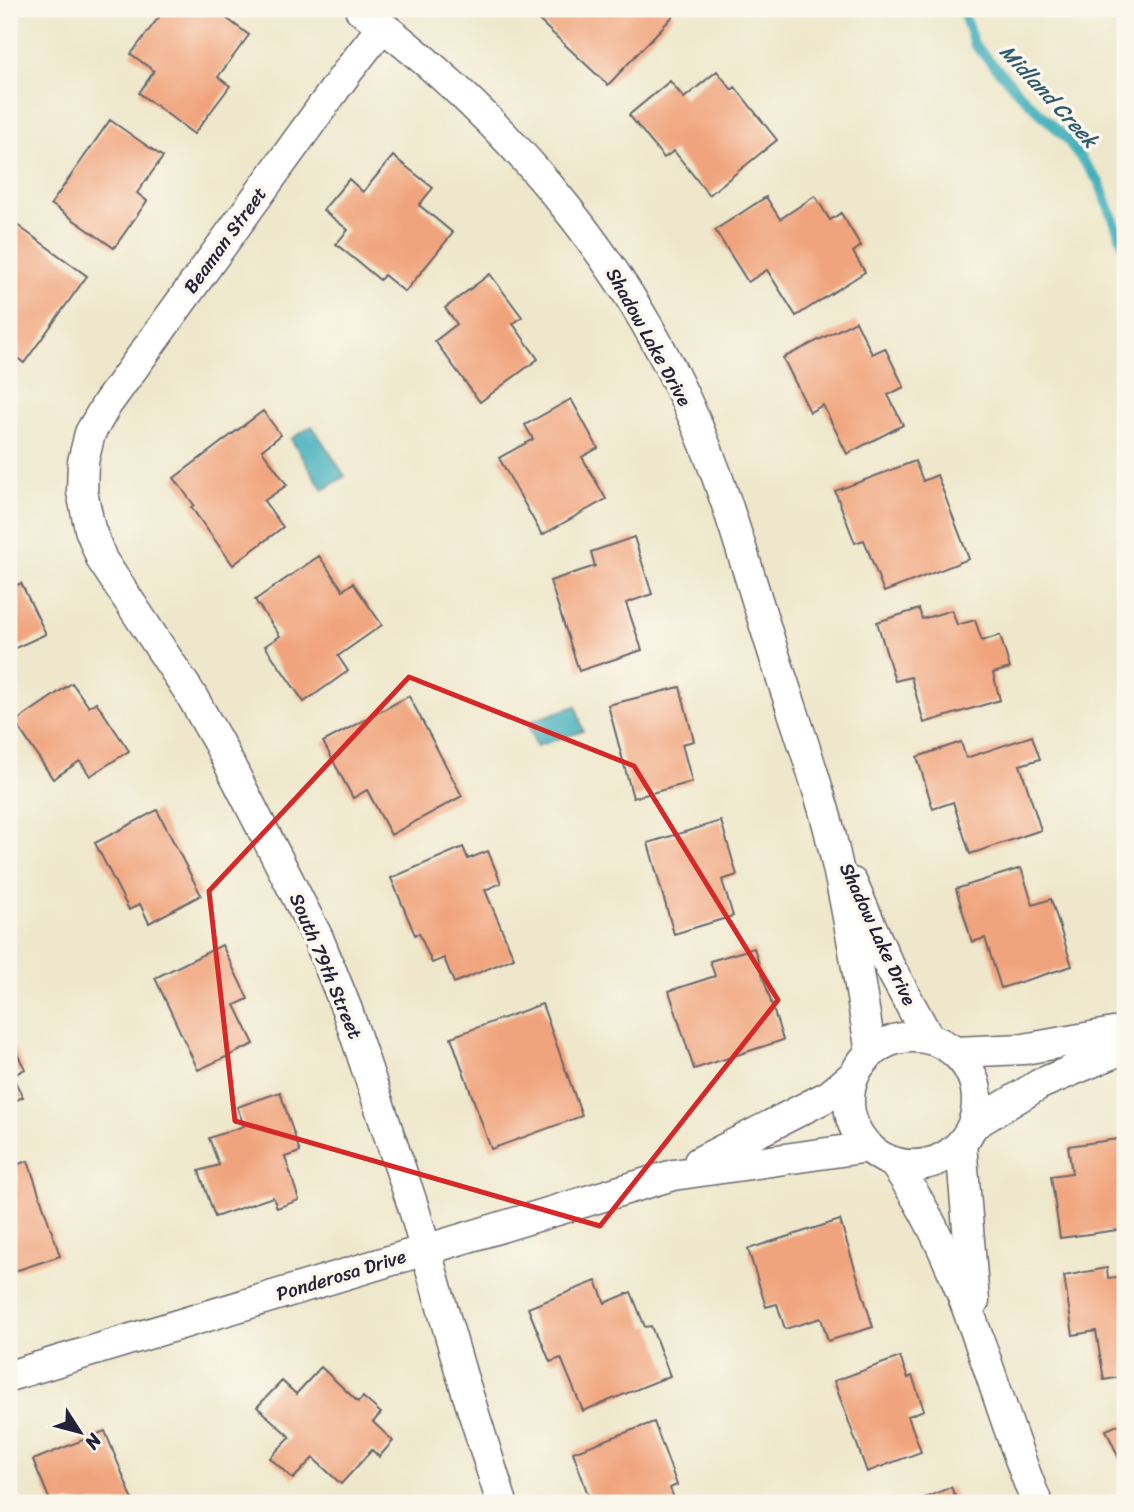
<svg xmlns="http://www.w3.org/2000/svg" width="1134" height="1512" font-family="Sriracha,sans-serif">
	<rect width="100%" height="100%" fill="#fbf7ec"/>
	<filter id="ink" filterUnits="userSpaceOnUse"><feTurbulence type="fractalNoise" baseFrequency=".0143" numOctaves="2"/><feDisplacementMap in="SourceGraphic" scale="14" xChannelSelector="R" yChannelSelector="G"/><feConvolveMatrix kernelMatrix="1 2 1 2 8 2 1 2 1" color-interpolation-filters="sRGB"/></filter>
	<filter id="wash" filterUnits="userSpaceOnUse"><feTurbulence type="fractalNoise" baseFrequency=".00686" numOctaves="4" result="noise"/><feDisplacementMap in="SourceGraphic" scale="28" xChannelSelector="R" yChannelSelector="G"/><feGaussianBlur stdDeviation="1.57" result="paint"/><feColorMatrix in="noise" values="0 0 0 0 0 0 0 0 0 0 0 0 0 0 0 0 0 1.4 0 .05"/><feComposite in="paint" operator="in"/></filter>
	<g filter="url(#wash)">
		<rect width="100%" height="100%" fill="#eee7cb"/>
		<path fill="#3eadba" stroke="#30687a" stroke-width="2" d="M 312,426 L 345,476 L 323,490 L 291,439 Z
			M 576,706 L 583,731 L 536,746 L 528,722 Z"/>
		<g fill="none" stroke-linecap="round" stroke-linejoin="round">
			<path stroke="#3eadba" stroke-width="10" d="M 962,9 L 974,44 L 1022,96 L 1064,136 L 1099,182 L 1125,249"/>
		</g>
		<g id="blocks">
			<path fill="#f0a47d" d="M 165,9 L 214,9 L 249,35 L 218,77 L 230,86 L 194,134 L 139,93 L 154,71 L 131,54 Z
				M 533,9 L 667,9 L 674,15 L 608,85 L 530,12 Z
				M 717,71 L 732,90 L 735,87 L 777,140 L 709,195 L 674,151 L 664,158 L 629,115 L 670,81 L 684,98 Z
				M 110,120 L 163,157 L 137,193 L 147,201 L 114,248 L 51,204 Z
				M 393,156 L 433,188 L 419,205 L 453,233 L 405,292 L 384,275 L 380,280 L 336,244 L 348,230 L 323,210 L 349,179 L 363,192 Z
				M 815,196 L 830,220 L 841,213 L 861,246 L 853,252 L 865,272 L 796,316 L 767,270 L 748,282 L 715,230 L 766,197 L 780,219 Z
				M 17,225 L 87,276 L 24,363 L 9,352 L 9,237 Z
				M 490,274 L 522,317 L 513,324 L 538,359 L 480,402 L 435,341 L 457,324 L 445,308 Z
				M 856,321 L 872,354 L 885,348 L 904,387 L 888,395 L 903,425 L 847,454 L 823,405 L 810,412 L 783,358 Z
				M 571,399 L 598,448 L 582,457 L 606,499 L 542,535 L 499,458 L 533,439 L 525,425 Z
				M 263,411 L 281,435 L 262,450 L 287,485 L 264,501 L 283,527 L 233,565 L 191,507 L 194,505 L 174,478 Z
				M 915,461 L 923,481 L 937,475 L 969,559 L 884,592 L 864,540 L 855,543 L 835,491 Z
				M 634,537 L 652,594 L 626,603 L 642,650 L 579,671 L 550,581 L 595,566 L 591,552 Z
				M 319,556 L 343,590 L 353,583 L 382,625 L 338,656 L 348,671 L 304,702 L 265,646 L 280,636 L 255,600 Z
				M 21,583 L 46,634 L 9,651 L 9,589 Z
				M 919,609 L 922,619 L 952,610 L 957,625 L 975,620 L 982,641 L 1000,635 L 1010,668 L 993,673 L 1000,700 L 924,723 L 911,677 L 895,681 L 877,622 Z
				M 72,683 L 89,707 L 96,702 L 129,751 L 90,776 L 80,761 L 53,779 L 15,722 Z
				M 680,687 L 694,741 L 682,744 L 692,782 L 633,798 L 608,705 Z
				M 409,696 L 462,796 L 391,835 L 367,790 L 353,798 L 323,742 Z
				M 1032,736 L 1040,759 L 1020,765 L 1041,830 L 970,854 L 953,802 L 933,809 L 917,757 L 961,742 L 966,758 Z
				M 157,810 L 201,895 L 149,923 L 140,904 L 129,910 L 95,843 Z
				M 721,821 L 737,875 L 722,880 L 733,916 L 674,934 L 648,843 Z
				M 463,847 L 468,859 L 488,851 L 501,883 L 485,890 L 514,958 L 454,983 L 444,958 L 432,963 L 419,933 L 415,935 L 391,878 Z
				M 1021,868 L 1033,905 L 1051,899 L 1072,966 L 1001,988 L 985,938 L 972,942 L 956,889 Z
				M 222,945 L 248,999 L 235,1005 L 254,1044 L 198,1070 L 155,978 Z
				M 754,948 L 783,1040 L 694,1069 L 669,991 L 715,976 L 710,961 Z
				M 542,1004 L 582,1116 L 491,1149 L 451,1037 Z
				M 9,1038 L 25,1069 L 12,1076 L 23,1097 L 9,1104 Z
				M 280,1092 L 300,1152 L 285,1157 L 299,1200 L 277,1208 L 273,1197 L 215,1217 L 199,1171 L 219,1165 L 209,1138 L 244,1126 L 237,1107 Z
				M 1125,1138 L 1125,1229 L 1060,1238 L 1051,1176 L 1072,1173 L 1068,1146 Z
				M 28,1161 L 60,1256 L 9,1273 L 9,1167 Z
				M 840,1220 L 873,1327 L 828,1341 L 821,1318 L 785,1329 L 777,1304 L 766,1307 L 748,1249 Z
				M 1107,1268 L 1108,1278 L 1125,1276 L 1125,1376 L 1104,1380 L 1096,1331 L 1073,1335 L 1064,1276 Z
				M 596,1281 L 605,1303 L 631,1292 L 645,1327 L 651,1326 L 670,1376 L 583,1411 L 561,1358 L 550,1362 L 528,1308 Z
				M 900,1357 L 908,1378 L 912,1376 L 924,1410 L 908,1416 L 921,1452 L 867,1472 L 834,1381 Z
				M 321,1367 L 358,1402 L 363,1397 L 381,1413 L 373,1422 L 393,1441 L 379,1457 L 372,1450 L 341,1484 L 313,1458 L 293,1479 L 270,1458 L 290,1437 L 257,1407 L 282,1381 L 296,1394 Z
				M 654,1422 L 677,1485 L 670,1488 L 676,1503 L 591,1503 L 573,1452 Z
				M 1125,1422 L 1125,1471 L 1106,1430 Z
				M 105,1431 L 134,1503 L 51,1503 L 33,1460 Z
				M 951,1487 L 958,1503 L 913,1503 Z
				M 409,1496 L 411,1503 L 389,1503 Z"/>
		</g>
	</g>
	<g filter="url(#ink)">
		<use href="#blocks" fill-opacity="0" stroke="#69676d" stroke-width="2"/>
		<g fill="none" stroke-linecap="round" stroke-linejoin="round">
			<defs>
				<path id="minor" d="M 360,9 C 499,112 618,249 689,407 C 724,484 746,566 771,645 C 790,706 813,767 829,829 C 847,902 859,978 871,1053
					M 383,26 L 348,71 L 107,404 L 90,433 L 83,462 L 82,492 L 90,529 L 102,560 L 190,693 L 219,744 L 318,938 L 347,1010 L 413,1206 L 461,1373 L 502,1503
					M 852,883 L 886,960 L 929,1039
					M849 1101a64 64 0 1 1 128 0a64 64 0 1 1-128 0Z
					M 955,1052 L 1024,1049 L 1125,1031
					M 973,1125 L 1040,1084 L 1125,1048
					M 961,1144 L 974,1301
					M 699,1162 L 830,1095 L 855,1074
					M 894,1163 C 966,1264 990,1390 1037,1503
					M 9,1376 L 673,1175 L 869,1147"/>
			</defs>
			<use href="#minor" stroke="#69676d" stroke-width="33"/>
			<use href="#minor" stroke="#fff" stroke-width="30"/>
		</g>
	</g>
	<path fill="none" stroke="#d62828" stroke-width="5" stroke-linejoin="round" d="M 409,677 L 634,766 L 778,1000 L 600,1226 L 235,1121 L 209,891 Z"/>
	<g text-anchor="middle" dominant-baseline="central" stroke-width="7" stroke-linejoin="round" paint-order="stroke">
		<g font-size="19" fill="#22223b" stroke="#fbf7ec">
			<text transform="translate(225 240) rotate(-54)">Beaman Street</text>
			<text transform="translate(649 337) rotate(61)">Shadow Lake Drive</text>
			<text transform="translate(878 934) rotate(65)">Shadow Lake Drive</text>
			<text transform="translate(326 966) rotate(67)">South 79th Street</text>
			<text transform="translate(341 1275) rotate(-17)">Ponderosa Drive</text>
		</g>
		<g font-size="21" font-style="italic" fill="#2d5a6e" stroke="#fbf7ec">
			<text transform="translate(1049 96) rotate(47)">Midland Creek</text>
		</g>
	</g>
	<rect width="1134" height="1512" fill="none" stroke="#fbf7ec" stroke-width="35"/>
	<g transform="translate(80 1432) rotate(126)" stroke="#fbf7ec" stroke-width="5" paint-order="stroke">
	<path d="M0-5L12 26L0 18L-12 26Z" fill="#22223b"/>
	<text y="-10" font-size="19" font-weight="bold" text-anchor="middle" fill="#22223b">N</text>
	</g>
</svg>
